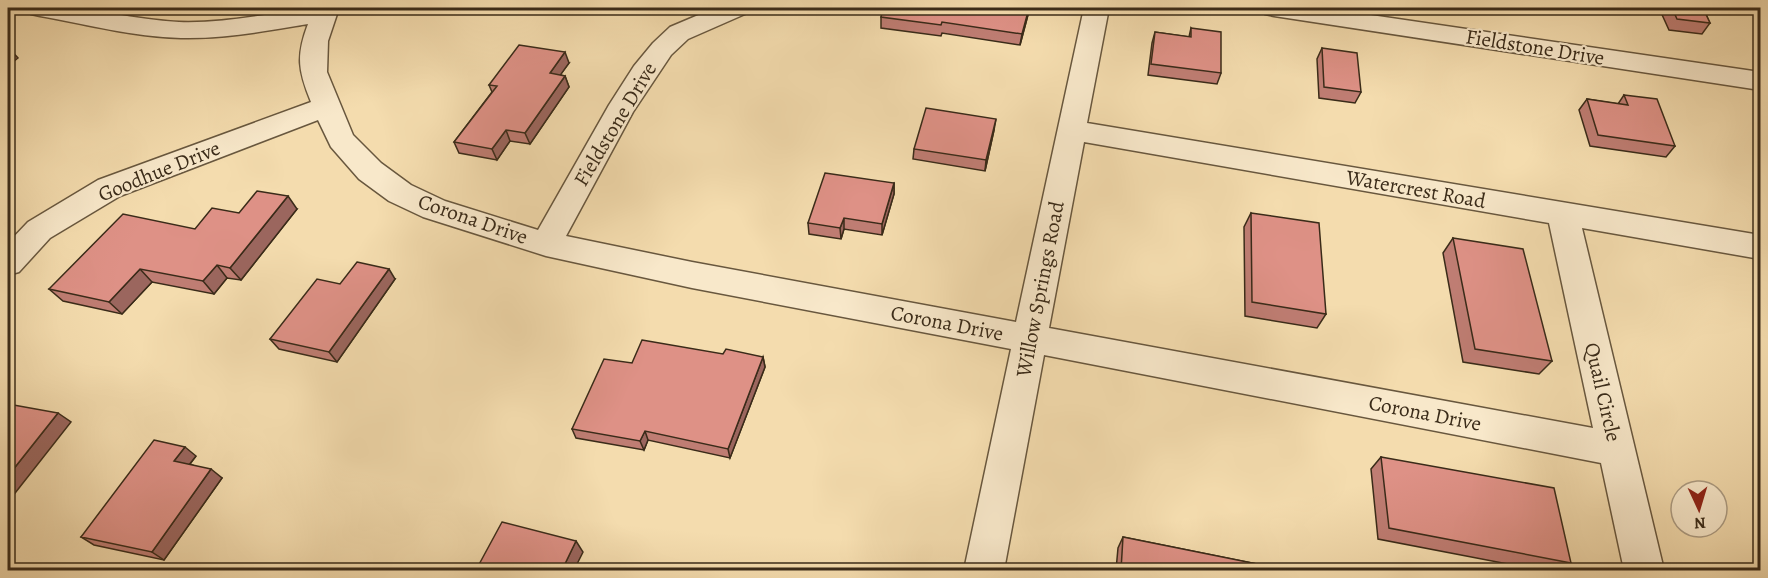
<svg xmlns="http://www.w3.org/2000/svg" width="1768" height="578" font-family="Alegreya,serif">
	<rect width="100%" height="100%" fill="#f4dcae"/>
	<filter id="stains"><feTurbulence type="fractalNoise" baseFrequency=".00333" numOctaves="4"/><feColorMatrix values="0 0 0 0 .2 0 0 0 0 .09 0 0 0 0 .02 0 0 0 .5 -.17"/></filter>
	<radialGradient id="worn" r=".72"><stop offset=".6" stop-color="#630" stop-opacity="0"/><stop offset="1" stop-color="#630" stop-opacity=".3"/></radialGradient>
	<g fill="none" stroke-linecap="round" stroke-linejoin="round">
		<defs>
			<path id="minor" d="M 27,8 C 78,2 128,20 179,22 C 233,24 285,8 339,8 L 328,41 L 327,72 L 353,135 L 381,163 L 411,185 L 445,201 L 538,230 L 609,105 L 634,66 L 653,43 L 670,27 L 715,8 L 748,8 L 745,14 L 688,39 L 671,55 L 633,112 L 566,236 L 692,262 L 1016,322 L 1084,8 L 1109,8 L 1087,123 L 1760,235 L 1760,259 L 1582,228 L 1664,570 L 1624,570 L 1601,463 L 1044,355 L 1004,570 L 964,570 L 1011,349 L 692,288 L 546,256 L 423,217 L 389,201 L 359,179 L 331,147 L 318,120 L 120,196 L 50,238 L 19,272 L 8,275 L 8,243 L 28,222 L 98,180 L 311,102 C 298,70 296,56 308,24 C 266,31 224,39 181,38 C 133,37 86,24 40,16 L 31,14 ZM 1084,142 L 1549,223 L 1593,428 L 1049,328 Z
				M 1261,8 L 1323,8 L 1760,72 L 1760,90 L 1274,16 L 1265,14 Z"/>
		</defs>
		<use href="#minor" stroke="#68573e" stroke-width="3"/>
		<use href="#minor" fill="#f8e8ca" fill-rule="evenodd"/>
	</g>
	<path fill="#bf7d73" stroke="#3a2b19" stroke-width="1.5" d="M 1659,8 L 1703,8 L 1710,23 L 1702,34 L 1669,30 Z
		M 1029,11 L 1020,45 L 942,33 L 941,36 L 881,28 L 881,17 Z
		M 1191,28 L 1221,73 L 1217,84 L 1148,75 L 1152,43 L 1155,32 L 1189,37 Z
		M 1322,48 L 1361,92 L 1355,103 L 1319,98 L 1317,59 Z
		M 569,63 L 560,75 L 565,76 L 569,87 L 530,144 L 510,141 L 497,160 L 459,153 L 454,142 L 492,92 L 489,85 Z
		M 1624,95 L 1675,146 L 1666,157 L 1590,146 L 1579,110 L 1587,99 L 1618,104 Z
		M 994,130 L 985,171 L 913,159 L 914,149 Z
		M 894,183 L 894,194 L 882,235 L 844,229 L 841,239 L 809,234 L 808,223 Z
		M 297,209 L 241,280 L 227,278 L 214,294 L 152,282 L 122,314 L 63,301 L 49,289 L 195,229 L 239,213 Z
		M 1251,213 L 1326,314 L 1317,328 L 1245,316 L 1244,227 Z
		M 1453,238 L 1552,361 L 1539,374 L 1463,362 L 1443,253 Z
		M 395,279 L 337,362 L 279,349 L 270,339 L 340,284 Z
		M 723,354 L 763,357 L 765,367 L 730,458 L 648,440 L 644,450 L 576,438 L 572,429 L 632,363 Z
		M 196,456 L 190,464 L 222,478 L 164,560 L 94,545 L 81,537 Z
		M 1381,457 L 1571,563 L 1560,570 L 1539,570 L 1378,539 L 1371,469 Z
		M 1123,537 L 1287,570 L 1116,570 L 1118,548 Z"/>
	<path fill="#9b665e" stroke="#3a2b19" stroke-width="1.5" d="M 1029,8 L 1030,8 L 1029,11 L 1020,45 L 1022,34 Z
		M 8,47 L 18,58 L 8,66 Z
		M 565,52 L 569,63 L 554,84 L 550,73 Z
		M 565,76 L 569,87 L 530,144 L 525,133 Z
		M 996,119 L 994,130 L 985,171 L 986,160 Z
		M 506,130 L 510,141 L 497,160 L 492,149 Z
		M 894,183 L 894,194 L 882,235 L 882,224 Z
		M 288,196 L 297,209 L 241,280 L 230,268 Z
		M 844,218 L 844,229 L 841,239 L 840,228 Z
		M 217,265 L 227,278 L 214,294 L 203,281 Z
		M 140,269 L 152,282 L 122,314 L 109,302 Z
		M 389,269 L 395,279 L 337,362 L 329,352 Z
		M 763,357 L 765,367 L 730,458 L 728,449 Z
		M 58,413 L 71,422 L 8,502 L 8,476 Z
		M 645,431 L 648,440 L 644,450 L 640,441 Z
		M 185,447 L 196,456 L 185,470 L 174,461 Z
		M 211,469 L 222,478 L 164,560 L 152,552 Z
		M 576,541 L 583,552 L 574,570 L 562,570 Z"/>
	<path fill="#de9186" stroke="#3a2b19" stroke-width="1.5" d="M 883,8 L 1029,8 L 1022,34 L 942,22 L 941,25 L 881,17 Z
		M 1672,8 L 1703,8 L 1710,23 L 1677,19 Z
		M 1191,28 L 1221,32 L 1221,73 L 1151,64 L 1155,32 L 1191,37 Z
		M 519,45 L 565,52 L 550,73 L 565,76 L 525,133 L 506,130 L 492,149 L 454,142 L 497,86 L 489,85 Z
		M 1322,48 L 1357,53 L 1361,92 L 1324,87 Z
		M 1624,95 L 1657,99 L 1675,146 L 1598,135 L 1587,99 L 1628,105 Z
		M 926,108 L 996,119 L 986,160 L 914,149 Z
		M 825,173 L 894,183 L 882,224 L 844,218 L 840,228 L 808,223 Z
		M 257,191 L 288,196 L 230,268 L 217,265 L 203,281 L 140,269 L 109,302 L 49,289 L 123,214 L 195,229 L 212,208 L 239,213 Z
		M 1251,213 L 1319,223 L 1326,314 L 1252,302 Z
		M 1453,238 L 1523,249 L 1552,361 L 1475,349 Z
		M 357,262 L 389,269 L 329,352 L 270,339 L 317,279 L 340,284 Z
		M 642,340 L 723,354 L 726,349 L 763,357 L 728,449 L 645,431 L 640,441 L 572,429 L 604,359 L 632,363 Z
		M 8,404 L 58,413 L 8,476 Z
		M 154,440 L 185,447 L 174,461 L 211,469 L 152,552 L 81,537 Z
		M 1381,457 L 1554,488 L 1571,563 L 1389,528 Z
		M 502,522 L 576,541 L 562,570 L 476,570 Z
		M 1123,537 L 1287,570 L 1121,570 Z"/>
	<g text-anchor="middle" dominant-baseline="central" stroke-width="4.5" stroke-linejoin="round" paint-order="stroke">
		<g font-size="21" fill="#3a2b19" stroke="#f8e8ca">
			<text transform="translate(1535 47) rotate(9)">Fieldstone Drive</text>
			<text transform="translate(615 124) rotate(-59)">Fieldstone Drive</text>
			<text transform="translate(159 171) rotate(-22)">Goodhue Drive</text>
			<text transform="translate(1416 189) rotate(10)">Watercrest Road</text>
			<text transform="translate(473 219) rotate(19)">Corona Drive</text>
			<text transform="translate(1040 289) rotate(-79)">Willow Springs Road</text>
			<text transform="translate(947 323) rotate(11)">Corona Drive</text>
			<text transform="translate(1603 392) rotate(77)">Quail Circle</text>
			<text transform="translate(1425 413) rotate(11)">Corona Drive</text>
		</g>
	</g>
	<rect width="1768" height="578" fill="none" stroke="#f4dcae" stroke-width="30"/>
	<rect x="9" y="9" width="1750" height="560" fill="none" stroke="#3a2b19" stroke-width="3"/>
	<rect x="15" y="15" width="1738" height="548" fill="none" stroke="#3a2b19" stroke-width="1.5"/>
	<g transform="translate(1699 509) rotate(176)"><circle r="28" fill="#f8e8ca" stroke="#ac9c83" stroke-width="1.5"/>
	<path d="M0-4.5L10 22L0 15L-10 22Z" fill="#8f2418"/>
	<text y="-9" font-size="16" font-weight="bold" text-anchor="middle" fill="#3a2b19">N</text>
	</g>
	<rect width="100%" height="100%" filter="url(#stains)"/>
	<rect width="100%" height="100%" fill="url(#worn)"/>
</svg>
